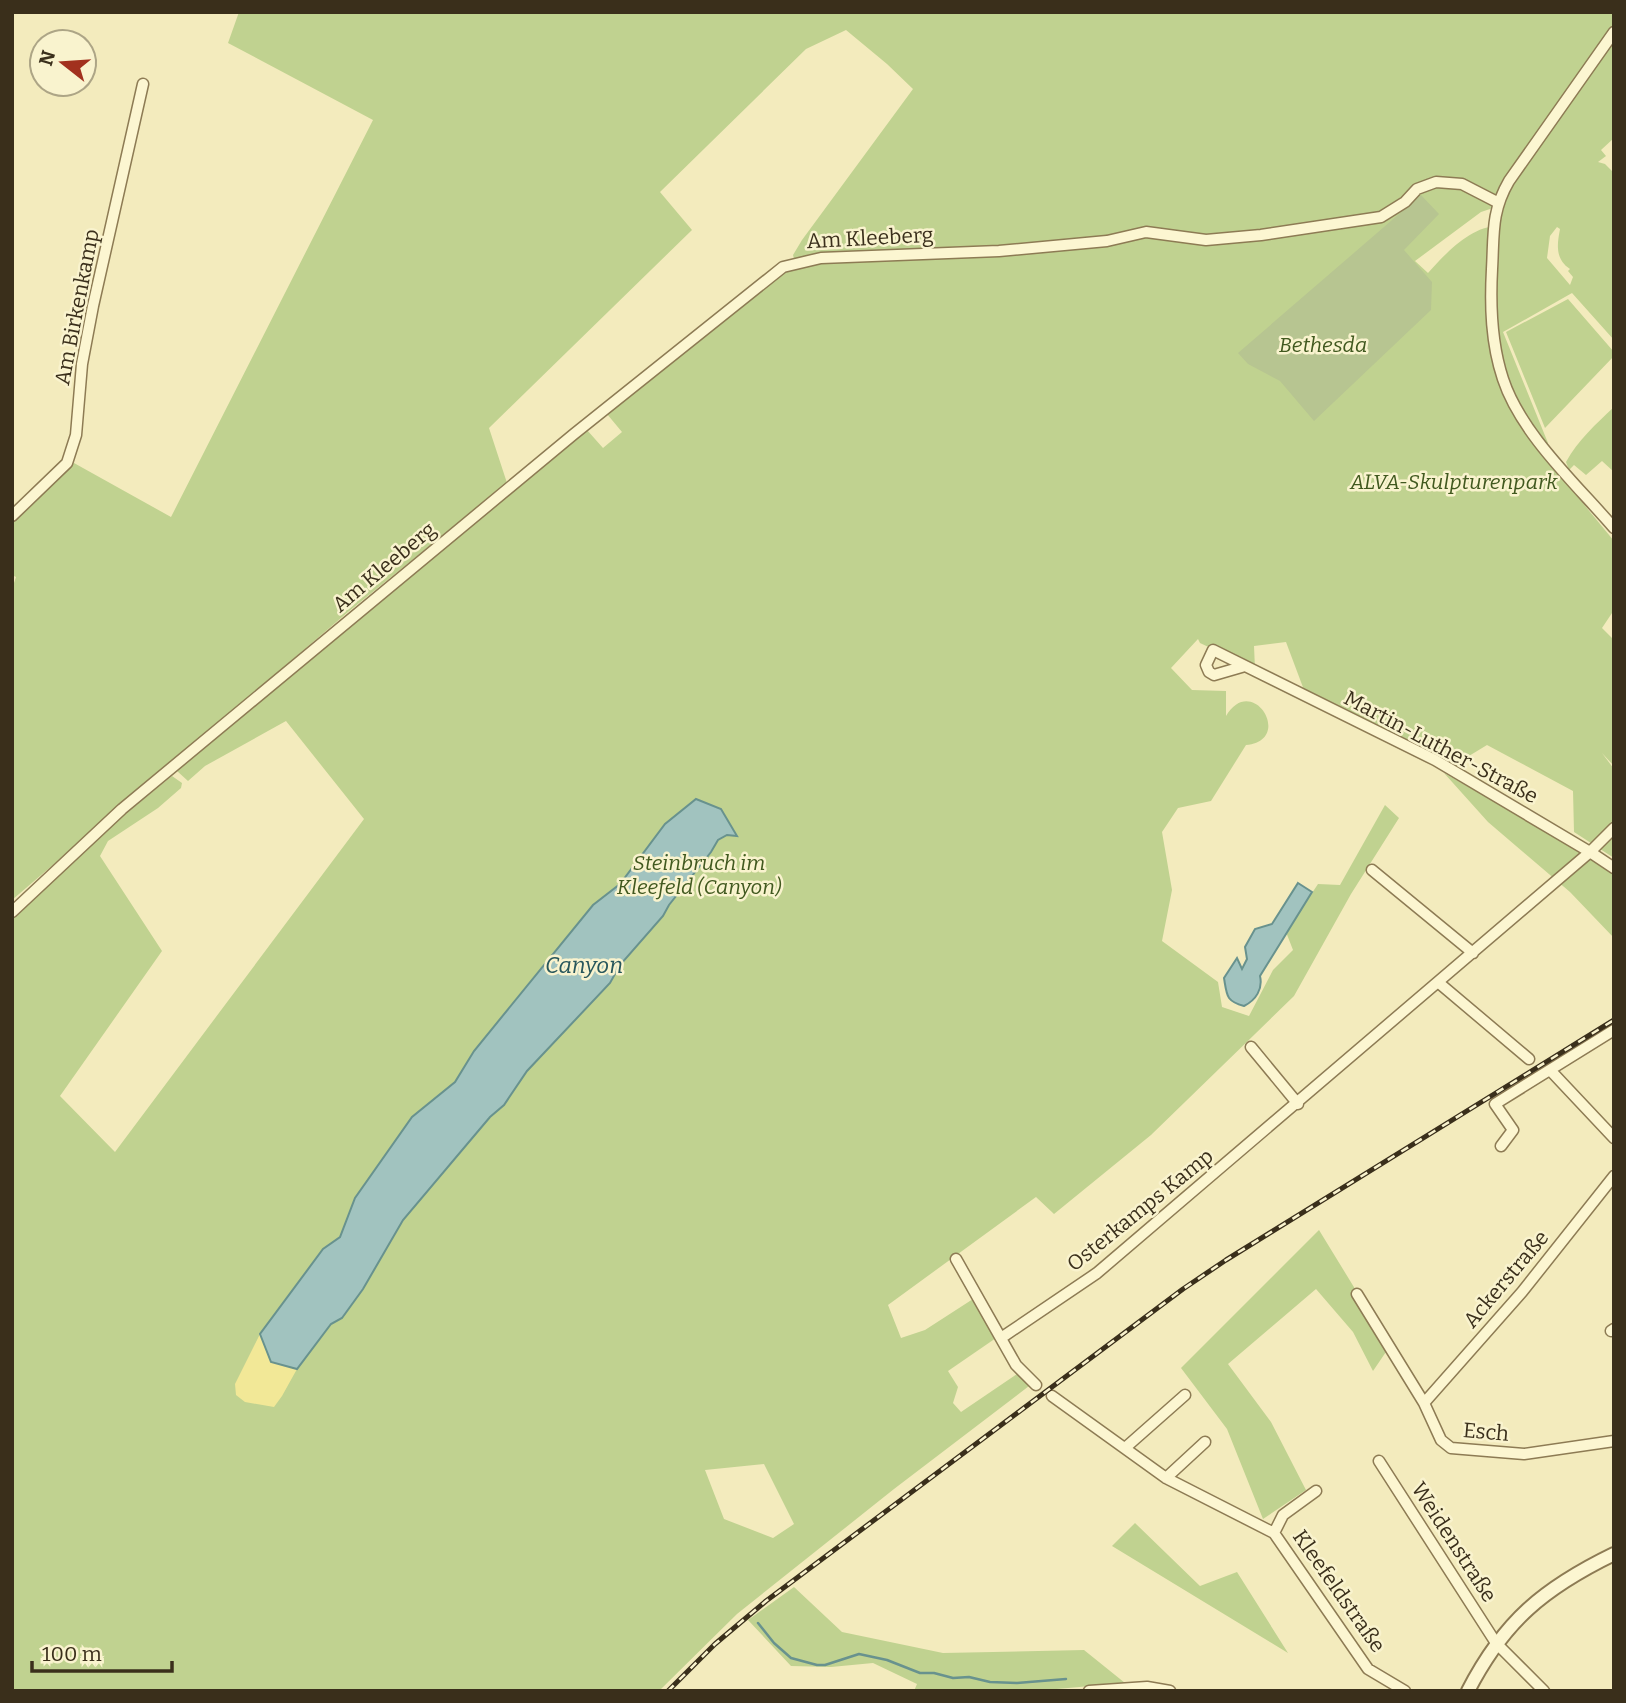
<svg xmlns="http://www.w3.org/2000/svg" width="1626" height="1703" font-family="Bitter,serif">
	<rect width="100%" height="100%" fill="#f3ebbd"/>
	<path fill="#c0d290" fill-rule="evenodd" d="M 239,12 L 1614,12 L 1614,138 L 1601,150 L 1606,156 L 1598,162 L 1605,164 L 1614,173 L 1614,340 L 1572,293 L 1503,332 L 1548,443 L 1539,450 L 1614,541 L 1614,610 L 1602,628 L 1614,640 L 1614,766 L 1602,753 L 1614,769 L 1614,858 L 1574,832 L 1573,791 L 1487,745 L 1464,759 L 1459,768 L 1304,690 L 1286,642 L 1254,646 L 1255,669 L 1200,643 L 1198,639 L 1171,668 L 1192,690 L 1226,691 L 1226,716 C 1252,672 1295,740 1246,745 L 1211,801 L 1178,808 L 1162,832 L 1172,890 L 1162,941 L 1218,982 L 1222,1007 L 1249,1016 L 1273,970 L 1293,950 L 1286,932 L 1318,884 L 1340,885 L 1385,805 L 1399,818 L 1351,894 L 1294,996 L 1151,1135 L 1054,1214 L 1036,1197 L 888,1305 L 901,1338 L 925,1330 L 973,1299 L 996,1338 L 948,1371 L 958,1387 L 953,1403 L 961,1412 L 1017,1374 L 1029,1386 L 894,1489 L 737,1614 L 659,1691 L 12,1691 L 12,918 L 91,842 L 172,776 L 182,783 L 181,788 L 158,808 L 108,841 L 100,856 L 162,951 L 60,1096 L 115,1152 L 364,819 L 286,721 L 205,766 L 188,781 L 177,771 L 400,586 L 398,583 L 587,430 L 603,448 L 622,432 L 607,414 L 781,271 L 791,271 L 796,266 L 793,255 L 802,240 L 913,89 L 887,64 L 846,30 L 806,49 L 660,192 L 692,230 L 489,428 L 507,483 L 348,612 L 12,900 L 12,589 L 16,577 L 12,575 L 12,522 L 74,463 L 171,517 L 373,120 L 228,43 ZM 1499,206 L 1498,226 C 1471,226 1445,254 1428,273 L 1415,261 L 1481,212 ZM 1557,227 L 1560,229 C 1557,245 1555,259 1570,269 L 1568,271 L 1573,277 L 1570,285 L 1547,258 L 1550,236 ZM 764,1464 L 794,1524 L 773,1538 L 724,1519 L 705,1470 Z
		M 1568,299 L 1614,352 L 1614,356 L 1545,428 L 1506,332 Z
		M 1614,407 L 1614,472 L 1602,461 L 1586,475 L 1574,465 L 1569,470 L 1566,462 C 1578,440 1596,424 1614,407 Z
		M 1444,773 L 1592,857 L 1614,875 L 1614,938 L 1570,892 L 1488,822 Z
		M 1319,1230 L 1390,1346 L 1373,1371 L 1353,1332 L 1316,1289 L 1228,1364 L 1271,1422 L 1306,1490 L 1263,1519 L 1227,1429 L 1181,1368 Z
		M 1135,1523 L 1200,1586 L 1237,1572 L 1288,1653 L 1112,1546 Z
		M 794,1587 L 842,1632 L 943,1653 L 1084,1650 L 1125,1683 L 1034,1691 L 914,1691 L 917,1684 L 873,1663 L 831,1667 L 791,1666 L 748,1620 Z"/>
	<path fill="#f2e897" d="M 260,1334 L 271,1362 L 297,1369 L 282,1396 L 274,1407 L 245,1402 L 236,1395 L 235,1384 Z"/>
	<path fill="#b7c591" d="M 1421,195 L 1439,214 L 1404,250 L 1432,282 L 1431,310 L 1314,421 L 1280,381 L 1248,364 L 1238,353 Z"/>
	<path fill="#a1c3bf" stroke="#68928e" stroke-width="2" d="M 696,799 L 721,809 L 737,836 L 727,835 L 718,840 L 711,852 L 669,905 L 663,916 L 620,965 L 610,983 L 527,1071 L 504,1105 L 490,1117 L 403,1220 L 363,1289 L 342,1318 L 331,1324 L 297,1369 L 271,1362 L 260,1334 L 323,1249 L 340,1237 L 355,1198 L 412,1117 L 455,1082 L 474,1051 L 593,905 L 620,884 L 665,824 Z
		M 1298,883 L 1312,892 L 1260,976 C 1263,989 1256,1000 1244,1006 C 1226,1001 1227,996 1224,978 L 1237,958 L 1242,969 L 1247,959 L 1245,947 L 1255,929 L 1272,924 Z"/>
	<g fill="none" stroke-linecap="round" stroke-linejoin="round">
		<path stroke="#68928e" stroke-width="2.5" d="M 758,1623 L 774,1643 L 791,1658 L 817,1665 L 825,1665 L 859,1654 L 887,1660 L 920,1673 L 934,1673 L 953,1678 L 969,1677 L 990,1682 L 1017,1683 L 1066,1679"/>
		<defs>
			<path id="minor" d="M 1614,32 L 1509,181 C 1491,212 1494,234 1492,269 C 1490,306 1491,343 1503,379 C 1521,434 1577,485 1614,528
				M 12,516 L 67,463 L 76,435 L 82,364 L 93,306 L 143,84
				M 1245,666 L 1214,675 L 1209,672 L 1206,665 L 1213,650 L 1435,760 L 1590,852 L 1614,868
				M 1372,870 L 1473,953
				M 12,912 L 122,809 L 574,434 L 783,267 L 821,258 L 999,251 L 1107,241 L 1146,232 L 1206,240 L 1261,235 L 1381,217 L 1405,202 L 1417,189 L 1436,182 L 1462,184 L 1497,202
				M 1439,983 L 1529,1059
				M 1251,1047 L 1298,1104
				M 1550,1070 L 1614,1138
				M 1501,1146 L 1513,1130 L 1495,1104 L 1614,1030
				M 956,1259 L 1016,1365 L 1036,1385
				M 1357,1294 L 1424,1403 L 1441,1440 L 1451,1448 L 1524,1454 L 1614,1441
				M 1611,1331 L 1614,1329
				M 1001,1338 L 1097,1273 L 1590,852 L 1614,828
				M 1052,1396 L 1166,1478 L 1274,1533 L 1368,1669 L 1405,1691
				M 1424,1403 L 1522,1292 L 1614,1176
				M 1125,1448 L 1185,1395
				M 1379,1461 L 1496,1643 L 1544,1691
				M 1166,1478 L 1205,1442
				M 1274,1533 L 1283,1515 L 1316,1491
				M 1089,1691 L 1147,1687 L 1170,1691"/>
			<path id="tertiary" d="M 1468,1691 C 1504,1621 1544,1588 1614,1554"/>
		</defs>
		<use href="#minor" stroke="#8d7b54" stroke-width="13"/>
		<use href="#tertiary" stroke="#8d7b54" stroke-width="16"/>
		<use href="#minor" stroke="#fcf6d1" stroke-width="10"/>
		<use href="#tertiary" stroke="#fcf6d1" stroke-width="12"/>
		<defs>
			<path id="rail" d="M 668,1691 L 715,1644 L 766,1601 L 1183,1289 L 1226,1260 L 1614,1020"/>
		</defs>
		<use href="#rail" stroke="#3a2f1b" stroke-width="5"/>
		<use href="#rail" stroke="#f9f3ce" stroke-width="2.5" stroke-dasharray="8" stroke-linecap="butt"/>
	</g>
	<g text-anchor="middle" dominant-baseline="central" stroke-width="5" stroke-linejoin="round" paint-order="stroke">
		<g font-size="21" fill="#3a2f1b" stroke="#f9f3ce">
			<text transform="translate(870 238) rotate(-3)">Am Kleeberg</text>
			<text transform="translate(77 307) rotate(-79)">Am Birkenkamp</text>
			<text transform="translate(384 567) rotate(-40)">Am Kleeberg</text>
			<text transform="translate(1441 747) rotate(28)">Martin-Luther-Straße</text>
			<text transform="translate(1140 1210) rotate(-39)">Osterkamps Kamp</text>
			<text transform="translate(1506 1279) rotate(-50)">Ackerstraße</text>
			<text transform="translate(1486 1432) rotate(5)">Esch</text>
			<text transform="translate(1454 1542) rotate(57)">Weidenstraße</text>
			<text transform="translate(1339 1591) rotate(55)">Kleefeldstraße</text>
		</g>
		<g font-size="21" font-style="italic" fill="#41591f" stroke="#f9f3ce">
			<text x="1323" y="345">Bethesda</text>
			<text x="1454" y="482">ALVA-Skulpturenpark</text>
			<text x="699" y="863">Steinbruch im<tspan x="699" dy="24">Kleefeld (Canyon)</tspan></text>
		</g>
		<g font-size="23" font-style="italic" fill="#28575c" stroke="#f9f3ce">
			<text x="584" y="965">Canyon</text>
		</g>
	</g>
	<rect width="1626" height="1703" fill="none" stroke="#3a2f1b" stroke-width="28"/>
	<g transform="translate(63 63) rotate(287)"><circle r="33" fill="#f9f3ce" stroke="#ada586" stroke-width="2"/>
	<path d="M0-5L12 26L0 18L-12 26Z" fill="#a2311e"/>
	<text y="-10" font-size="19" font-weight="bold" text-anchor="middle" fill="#3a2f1b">N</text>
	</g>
	<path d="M32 1661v10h140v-10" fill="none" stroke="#3a2f1b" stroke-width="3.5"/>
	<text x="42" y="1661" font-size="21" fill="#3a2f1b" stroke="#f9f3ce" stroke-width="5" paint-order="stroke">100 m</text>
</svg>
